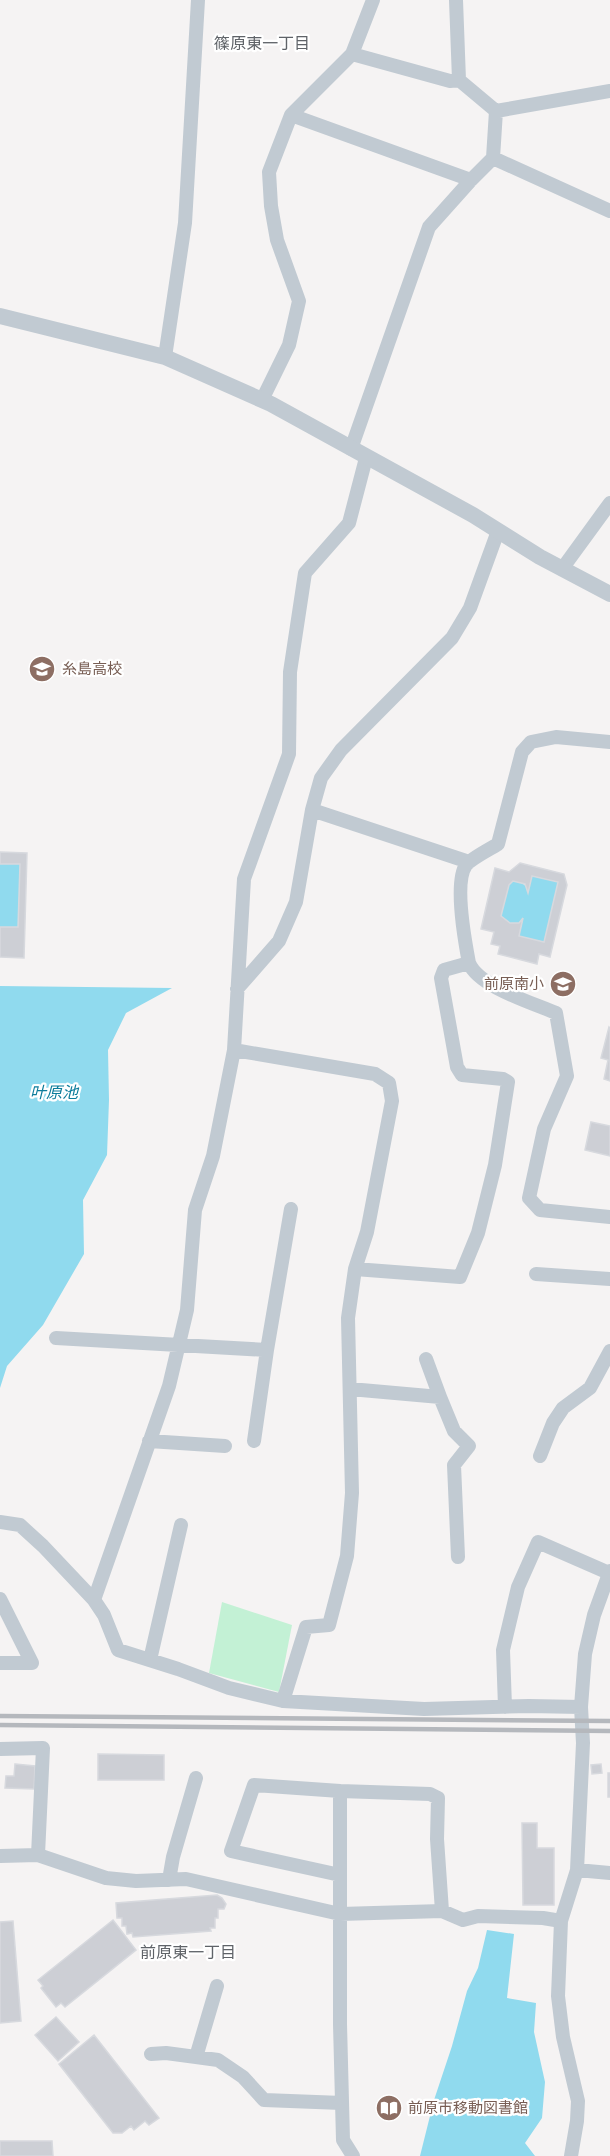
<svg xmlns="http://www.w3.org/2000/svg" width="610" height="2156" font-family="'DejaVu Sans','Noto Sans JP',sans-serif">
	<rect width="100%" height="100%" fill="#f5f3f3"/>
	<path fill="#c3f1d5" d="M 222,1602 L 292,1625 L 279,1692 L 209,1673 Z"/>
	<path fill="#90daee" d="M 0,864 L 20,864 L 18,927 L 0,927 Z
		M 532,876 L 558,882 L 544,942 L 519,936 L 523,919 L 519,923 L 510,923 L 501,916 L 509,885 L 513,881 C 521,882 526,884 528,891 Z
		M 0,986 L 172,988 L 126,1013 L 108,1050 L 109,1100 L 107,1155 L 83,1200 L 84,1254 L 43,1325 L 7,1366 L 0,1388 Z
		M 487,1930 L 514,1934 L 507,1998 L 536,2003 L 534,2032 L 545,2082 L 542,2118 L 525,2143 L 535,2156 L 420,2156 L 434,2100 L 452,2046 L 467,1991 L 478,1968 Z"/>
	<path fill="#cdcfd5" stroke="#d7d9de" stroke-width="1.5" fill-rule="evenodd" d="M 0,852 L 27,853 L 24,958 L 0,957 L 0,927 L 18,927 L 20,864 L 0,864 Z
		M 520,863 L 564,874 L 567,885 L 550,957 L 539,954 L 537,964 L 498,954 L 500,946 L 491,944 L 494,932 L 481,929 L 495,868 L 509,872 ZM 532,876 L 558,882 L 544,942 L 519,936 L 523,918 L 519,923 L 510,923 L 501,916 L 509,885 L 513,881 L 525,884 L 528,893 Z
		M 609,1027 L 610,1028 L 610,1081 L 604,1079 L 608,1060 L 601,1058 Z
		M 591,1122 L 610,1126 L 610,1156 L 585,1150 Z
		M 98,1754 L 164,1755 L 164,1780 L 98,1780 Z
		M 15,1764 L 35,1766 L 34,1789 L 5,1788 L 6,1776 L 14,1776 Z
		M 601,1764 L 602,1773 L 592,1774 L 591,1765 Z
		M 608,1773 L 610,1773 L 610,1797 L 608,1797 Z
		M 522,1823 L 537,1823 L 537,1848 L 554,1848 L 554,1905 L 523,1905 Z
		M 217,1895 L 222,1898 L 226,1904 L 224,1909 L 218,1909 L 218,1918 L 215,1918 L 215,1928 L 210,1928 L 211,1931 L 133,1937 L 132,1933 L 127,1934 L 126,1926 L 122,1926 L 122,1918 L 117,1918 L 116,1903 Z
		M 113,1920 L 136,1950 L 65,2007 L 61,2003 L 56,2007 L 41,1988 L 43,1986 L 38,1980 Z
		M 13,1921 L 21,2021 L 0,2023 L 0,1922 Z
		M 56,2017 L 79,2042 L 58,2061 L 35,2035 Z
		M 94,2035 L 159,2118 L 149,2125 L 145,2121 L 134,2130 L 131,2126 L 122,2133 L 113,2133 L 59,2064 Z
		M 0,2141 L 52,2141 L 53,2156 L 0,2156 Z"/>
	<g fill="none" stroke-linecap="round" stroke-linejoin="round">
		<path stroke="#c1cad2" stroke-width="14" d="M 352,54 L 373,0
			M 496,111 L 610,91
			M 291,115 L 471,180
			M 493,158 L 610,211
			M 165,357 L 185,223 L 198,0
			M 262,400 L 289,345 L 299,301 L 277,240 L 271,206 L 269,172 L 291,115 L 352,54 L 450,81 L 459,80
			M 351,449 L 429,227 L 471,180 L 493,158 L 496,111 L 459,80 L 456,0
			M 562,569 L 610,503
			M 610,742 L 556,737 L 531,742 L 522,752 L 498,844 C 490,849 472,858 466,865 C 454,882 465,942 469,963 C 479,987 533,1003 556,1013 L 567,1076 L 544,1129 L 529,1198 L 540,1210 L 610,1217
			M 312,810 L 469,862
			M 237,989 L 279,941 L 296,902 L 312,810 L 321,778 L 341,750 L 452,638 L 470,608 L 498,531
			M 234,1050 L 375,1074 L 389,1083 L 392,1101 L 367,1232 L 355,1269 L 348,1318 L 352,1493 L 347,1556 L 329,1625 L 306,1627 L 283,1701
			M 355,1269 L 460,1277 L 478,1233 L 495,1165 L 508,1082 L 503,1079 L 462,1075 L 457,1067 L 441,978 L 444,970 L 469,963
			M 536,1274 L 610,1279
			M 56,1338 L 267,1350 L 291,1209
			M 350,1389 L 440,1397 L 426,1359
			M 440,1397 L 454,1431 L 469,1446 L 454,1465 L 458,1557
			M 149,1441 L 225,1446
			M 254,1441 L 267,1350
			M 540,1456 L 553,1423 L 563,1408 L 590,1388 L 610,1351
			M 0,1522 L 20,1525 L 43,1546 L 94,1600 L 104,1615 L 118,1650 L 178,1669 L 229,1688 L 283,1701 L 424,1709 L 529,1706 L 581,1707
			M 0,1599 L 32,1663 L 0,1663
			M 94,1600 L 169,1386 L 187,1310 L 195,1210 L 213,1156 L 234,1050 L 244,879 L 289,754 L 290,672 L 305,573 L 349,523 L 366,458
			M 150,1660 L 181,1525
			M 505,1707 L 503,1650 L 518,1587 L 538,1542 L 609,1573
			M 0,1749 L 43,1748 L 38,1855 L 106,1878 L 136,1881 L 186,1879 L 340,1914 L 442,1911
			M 0,1856 L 38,1855
			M 577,1870 L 610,1873
			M 340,1875 L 231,1851 L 254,1785 L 340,1791
			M 169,1880 L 173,1857 L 196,1778
			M 217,1986 L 196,2057 L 218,2060 L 243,2077 L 264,2100 L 342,2103
			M 151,2054 L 166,2053 L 196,2057
			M 353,2156 L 343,2140 L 340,2024 L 340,1791 L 430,1794 L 438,1798 L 437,1839 L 442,1911 L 463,1920 L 478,1916 L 543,1918 L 561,1921
			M 571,2156 L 577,2121 L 578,2101 L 563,2037 L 558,1996 L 561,1921 L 577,1870 L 583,1743 L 581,1707 L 585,1654 L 594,1615 L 610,1571"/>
		<path stroke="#c1cad2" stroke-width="16" d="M 0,316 L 165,357 L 271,404 L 473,515 L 540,557 L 610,594"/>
		<path stroke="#b5b8bd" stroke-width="4.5" d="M 0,1716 L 610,1721
			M 0,1725 L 610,1731"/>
	</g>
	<defs>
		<symbol id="school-disc" viewBox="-11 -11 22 22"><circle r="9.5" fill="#8d6e63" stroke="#fff"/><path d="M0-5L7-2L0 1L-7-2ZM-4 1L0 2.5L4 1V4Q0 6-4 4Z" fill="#fff"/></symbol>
		<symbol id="library-disc" viewBox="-11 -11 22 22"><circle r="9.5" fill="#8d6e63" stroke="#fff"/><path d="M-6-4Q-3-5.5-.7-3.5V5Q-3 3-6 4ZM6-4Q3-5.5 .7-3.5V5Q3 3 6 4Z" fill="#fff"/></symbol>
	</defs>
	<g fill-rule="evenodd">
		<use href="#school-disc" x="27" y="654" width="30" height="30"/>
		<use href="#school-disc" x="548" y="969" width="30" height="30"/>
		<use href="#library-disc" x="374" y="2093" width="30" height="30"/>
	</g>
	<g text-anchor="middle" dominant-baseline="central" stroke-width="4.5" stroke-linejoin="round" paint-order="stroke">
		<g font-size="15" fill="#785e54" stroke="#fff" text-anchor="start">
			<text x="62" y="669">糸島高校</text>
			<text x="544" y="984" text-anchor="end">前原南小</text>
			<text x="408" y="2108">前原市移動図書館</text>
		</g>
		<g font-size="16" fill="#5f6368" stroke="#fff">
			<text x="262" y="43">篠原東一丁目</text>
			<text x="188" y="1952">前原東一丁目</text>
		</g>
		<g font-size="16" font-style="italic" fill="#0c7c9b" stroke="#fff">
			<text x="54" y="1092">叶原池</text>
		</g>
	</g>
</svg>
